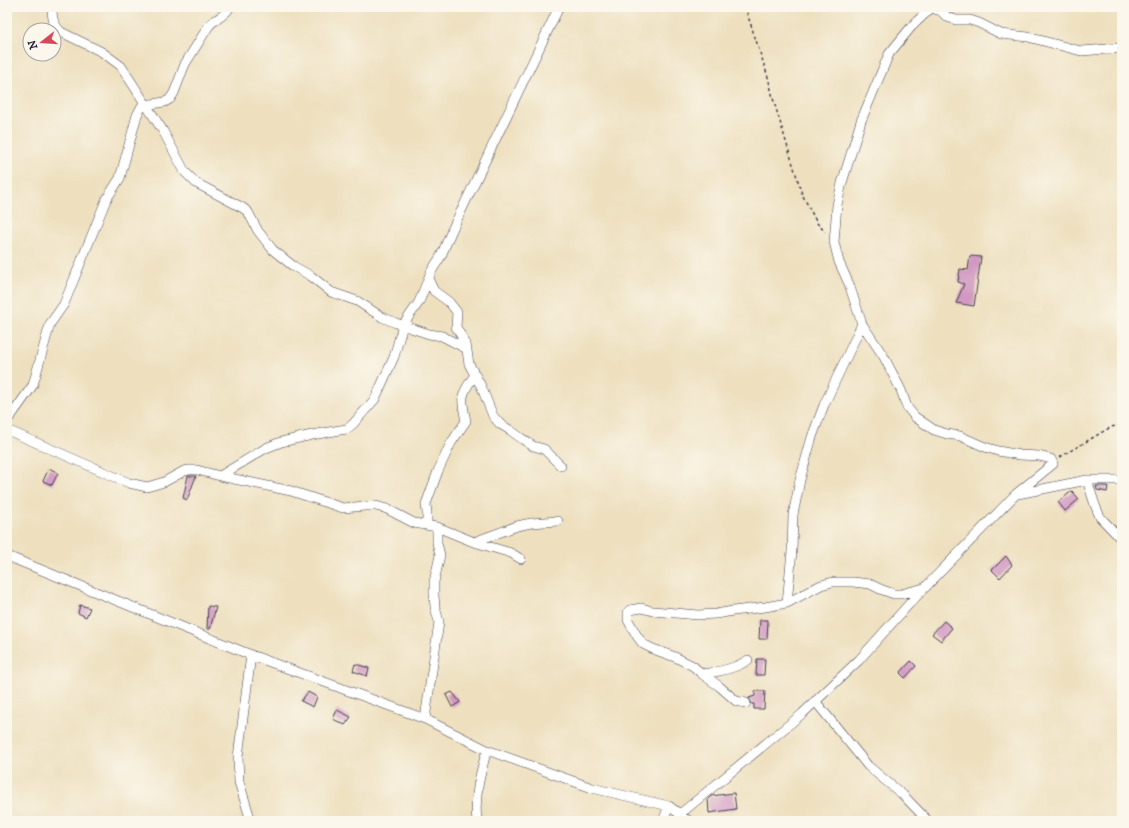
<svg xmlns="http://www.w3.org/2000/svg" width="1129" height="828" font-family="'IM FELL DW Pica',serif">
	<rect width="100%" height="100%" fill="#fbf7ec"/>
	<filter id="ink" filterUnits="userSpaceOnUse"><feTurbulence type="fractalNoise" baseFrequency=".025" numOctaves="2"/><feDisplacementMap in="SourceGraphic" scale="8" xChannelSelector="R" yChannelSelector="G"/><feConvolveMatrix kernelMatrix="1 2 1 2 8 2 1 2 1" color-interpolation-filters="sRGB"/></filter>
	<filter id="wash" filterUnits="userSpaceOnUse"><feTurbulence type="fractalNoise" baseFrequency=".012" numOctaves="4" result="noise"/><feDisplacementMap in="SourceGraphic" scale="16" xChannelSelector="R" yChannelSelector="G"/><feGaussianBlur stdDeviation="0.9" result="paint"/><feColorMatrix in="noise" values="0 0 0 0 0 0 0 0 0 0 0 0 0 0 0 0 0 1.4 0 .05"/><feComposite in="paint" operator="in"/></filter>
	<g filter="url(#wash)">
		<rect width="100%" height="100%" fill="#eee0bf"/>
		<g id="blocks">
			<path fill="#d198c1" d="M 970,256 L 981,257 L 974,306 L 956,303 L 964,284 L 958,282 L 960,269 L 968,270 Z
				M 49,468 L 58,473 L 52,485 L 43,481 Z
				M 188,476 L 196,476 L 187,500 L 183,498 Z
				M 1096,486 L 1108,486 L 1107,492 L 1097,490 Z
				M 1072,491 L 1079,499 L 1065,511 L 1058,502 Z
				M 1006,556 L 1012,565 L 1000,578 L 992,570 Z
				M 80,605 L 90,608 L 86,617 L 78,613 Z
				M 208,606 L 216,607 L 210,629 L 207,629 Z
				M 760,620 L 768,620 L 767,639 L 759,639 Z
				M 944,621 L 952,628 L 941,641 L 932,634 Z
				M 757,659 L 765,659 L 764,675 L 756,675 Z
				M 911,661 L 916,666 L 905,678 L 900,673 Z
				M 355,664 L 369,668 L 367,676 L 353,671 Z
				M 755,691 L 765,691 L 764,709 L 754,709 L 754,704 L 752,704 L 749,698 L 755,696 Z
				M 308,692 L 317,697 L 313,707 L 301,701 Z
				M 452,692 L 460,702 L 452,707 L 446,695 Z
				M 337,710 L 351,717 L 345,725 L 333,719 Z
				M 734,793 L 736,809 L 709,813 L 708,799 L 711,796 Z"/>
		</g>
	</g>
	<g filter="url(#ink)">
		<use href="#blocks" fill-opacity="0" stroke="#413e4f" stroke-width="1"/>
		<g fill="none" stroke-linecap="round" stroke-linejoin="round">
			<defs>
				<path id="minor" d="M 52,7 C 52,17 53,25 61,32 L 102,52 L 121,66 L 163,131 L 185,172 L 196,183 L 243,208 L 248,212 L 258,231 L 273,250 L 293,266 L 311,276 L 331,292 L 357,301 L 382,317 L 396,323 L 429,334 L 442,336 L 467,349
					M 429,276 L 430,283 L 434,291 L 449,302 L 457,312 L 456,327 L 466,344 L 469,364 L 481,386 L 493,416 L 500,424 L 510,430 L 521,438 L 533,446 L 544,449 L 561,466
					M 7,419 L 11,416 L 33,385 L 50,324 L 64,304 L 106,200 L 120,178 L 137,115 L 142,106 L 145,105 L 165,102 L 170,99 L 174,93 L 185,64 L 208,27 C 215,17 222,20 230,7
					M 7,430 L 129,483 L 147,487 L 164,482 L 184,471 L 189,470 L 197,470 L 220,476 L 291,491 L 343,508 L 365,506 L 376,506 L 387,509 L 414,523 L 437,527 L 474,542 L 517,526 L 531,523 L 558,521
					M 220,476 L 266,448 L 281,442 L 312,435 L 340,430 L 347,429 L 353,424 L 375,399 L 394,357 L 403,325 L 419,302 L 431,272 L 441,256 L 452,230 L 559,7
					M 1087,480 L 1095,505 L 1100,517 L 1122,540
					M 1018,494 L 1087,480 L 1122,480
					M 427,525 L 427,513 L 426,504 L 438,471 L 451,443 L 466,421 C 461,398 460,396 474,376
					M 474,542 L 511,553 L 521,559
					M 7,556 L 251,655 L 425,719 L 487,750 L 592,788 L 669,806 L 689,821
					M 787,603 L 792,551 L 793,515 L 800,480 L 812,437 L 824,405 L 862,324
					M 748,660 C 735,669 718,672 702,674 L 693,666 L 675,657 L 653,649 L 643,644 L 637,636 L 628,620 L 628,612 L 630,610 L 641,608 L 653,611 L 698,615 L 716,614 L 733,611 L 765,607 L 787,603 L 821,585 L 833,582 L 853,582 L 870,584 L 880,589 L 894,594 L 901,594 L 924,588
					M 702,674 L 719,686 L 736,701 L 746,703
					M 815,701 L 868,766 L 903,795 L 928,821
					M 425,719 L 439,622 L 435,607 L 434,595 L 434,582 L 440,555 L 437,543 L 437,527
					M 680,814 L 802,714 L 859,660 L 910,603 L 1016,494 L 1053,464 L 1051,459 L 1039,456 L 1020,455 L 998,451 L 985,447 L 960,436 L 947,434 L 934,430 L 915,417 L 907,407 L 901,390 L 884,357 L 862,324 L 849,284 L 839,262 L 834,242 L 837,205 L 842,183 L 861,121 L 889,54 L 912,26 L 931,8 L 941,11 L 947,17 L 956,20 L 970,20 L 979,23 L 1001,34 L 1028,37 L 1081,51 L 1122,48
					M 251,821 L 239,782 L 238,757 L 251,655
					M 477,821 C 474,796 480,774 487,750
					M 663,821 L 669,806"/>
			</defs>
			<use href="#minor" stroke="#413e4f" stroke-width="10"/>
			<path stroke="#413e4f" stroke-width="1.5" stroke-dasharray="3 3" stroke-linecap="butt" d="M 745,7 L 768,77 L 774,102 L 802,194 L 817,223 L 825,232
				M 1060,457 L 1111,427 L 1122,425"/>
			<use href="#minor" stroke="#fff" stroke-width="9"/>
		</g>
	</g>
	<rect width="1129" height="828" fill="none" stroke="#fbf7ec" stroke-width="24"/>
	<g transform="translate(42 42) rotate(253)"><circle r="19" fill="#fbf7ec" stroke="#a4a2a5"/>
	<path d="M0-3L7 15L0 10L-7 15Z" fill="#d1495b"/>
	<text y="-6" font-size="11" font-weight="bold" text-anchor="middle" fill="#22223b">N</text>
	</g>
</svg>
